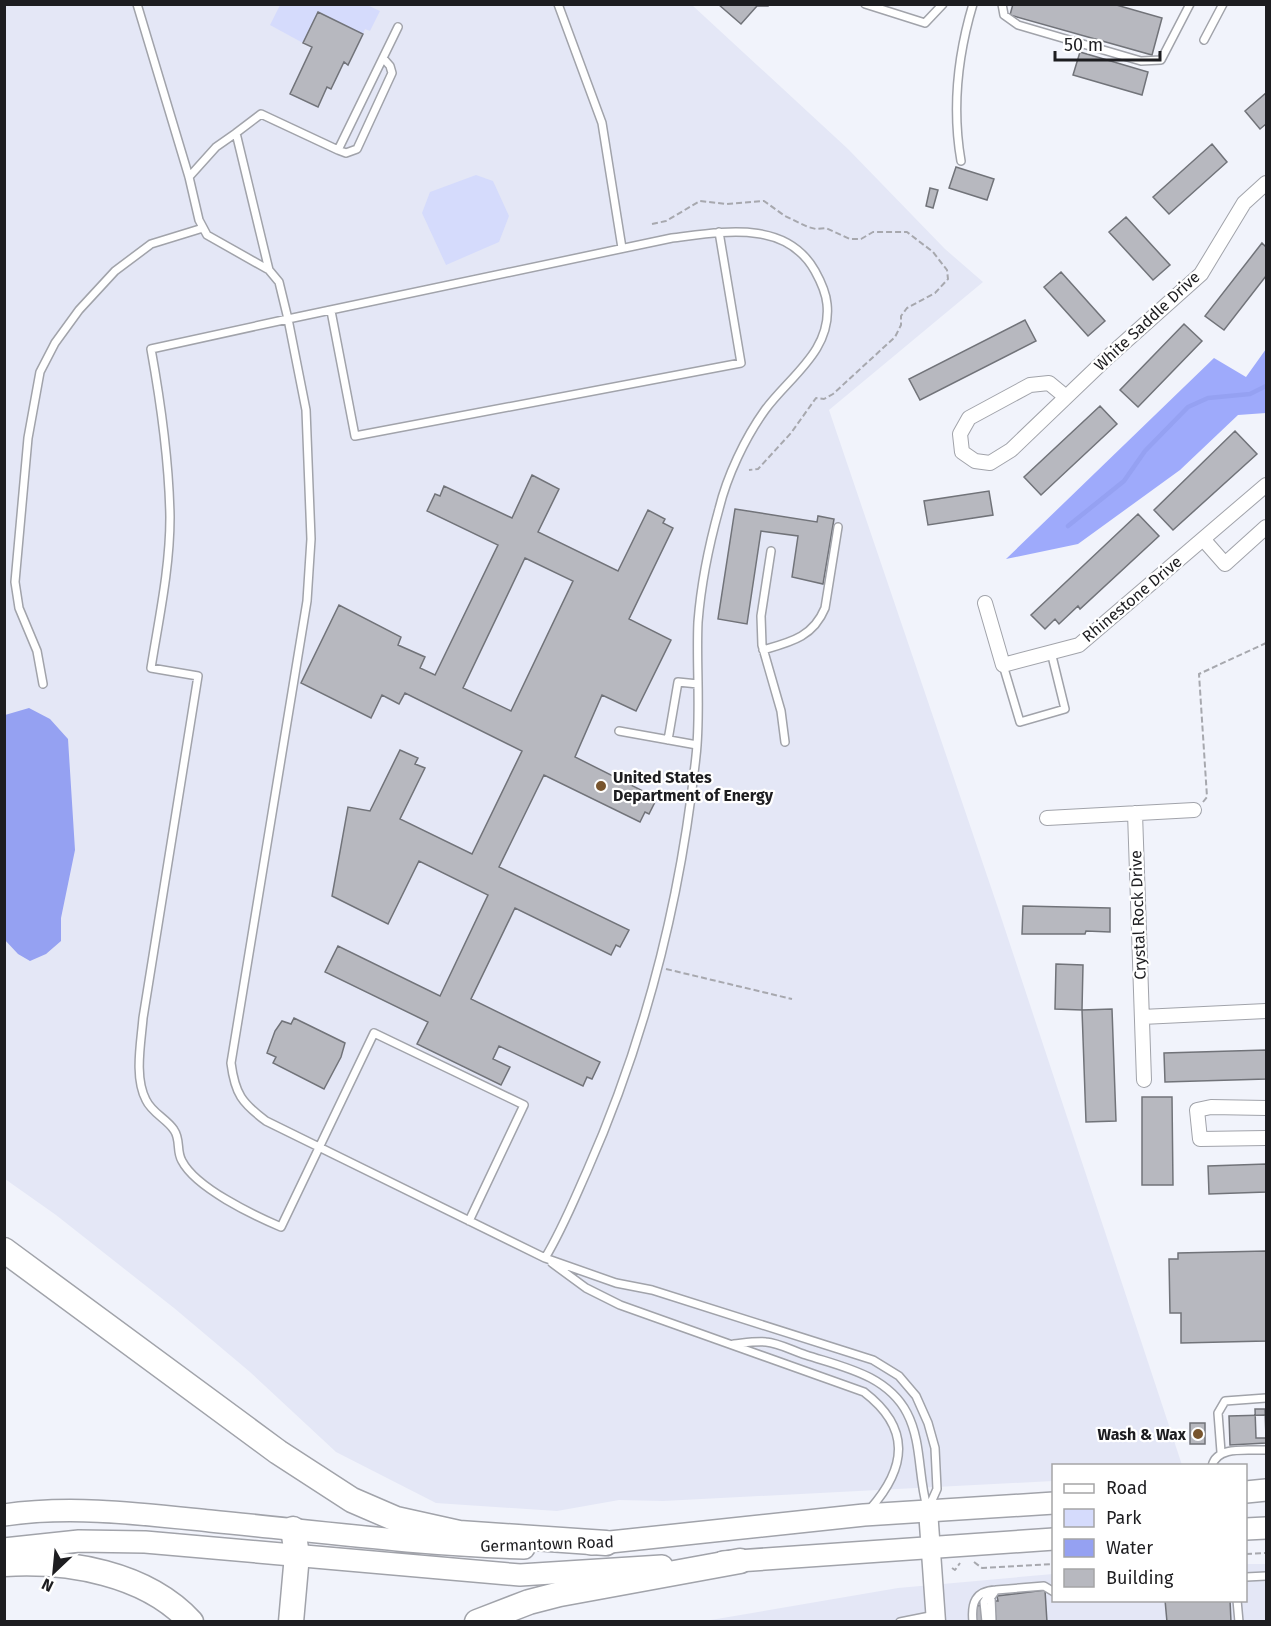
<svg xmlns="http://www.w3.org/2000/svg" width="1271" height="1626" font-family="'Fira Sans',sans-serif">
	<rect width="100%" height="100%" fill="#f1f3fb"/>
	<path fill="#e4e7f6" d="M 6,4 L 692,5 L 848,149 L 945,249 L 983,282 L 829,410 L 998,908 L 1182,1465 L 1054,1466 L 1053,1481 L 663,1501 L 619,1500 L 557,1511 L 436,1503 L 336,1452 L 250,1372 L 174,1308 L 56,1215 L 5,1179 Z
		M 1246,1564 L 1266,1564 L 1266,1621 L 699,1622 L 898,1588 L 1053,1574 L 1054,1600 L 1246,1600 Z"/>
	<path fill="#d5dbfc" d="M 280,5 L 367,5 L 380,11 L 370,31 L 365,29 L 363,34 L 318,12 L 303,43 L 270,25 Z
		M 476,175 L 493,181 L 509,216 L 499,242 L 446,265 L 422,213 L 430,192 Z"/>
	<path fill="#9eaafb" d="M 1266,349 L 1266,413 L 1238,415 L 1180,470 L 1078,544 L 1006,559 L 1214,358 L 1246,377 Z"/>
	<path fill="#95a1f2" d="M 29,708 L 50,719 L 68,739 L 75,850 L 61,918 L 61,941 L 46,954 L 30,961 L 18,954 L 4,939 L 5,715 Z"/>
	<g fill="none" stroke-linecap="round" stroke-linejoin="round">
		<path stroke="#95a1f2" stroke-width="4.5" d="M 1068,526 L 1124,481 L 1145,451 L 1188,407 L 1208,398 L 1250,394 L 1266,386"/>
	</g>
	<path fill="#b7b8bf" stroke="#717379" stroke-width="1.5" fill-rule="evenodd" d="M 718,4 L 768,4 L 768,6 L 757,6 L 741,24 Z
		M 1013,4 L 1113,4 L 1162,18 L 1152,55 L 1010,15 Z
		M 318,12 L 363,34 L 348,65 L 344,62 L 331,89 L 327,87 L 318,107 L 290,94 L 312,47 L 303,43 Z
		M 1080,52 L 1148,72 L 1142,95 L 1073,75 Z
		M 1266,93 L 1266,124 L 1260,129 L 1245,111 Z
		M 1212,144 L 1227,162 L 1169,214 L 1153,197 Z
		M 956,167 L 994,179 L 987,200 L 949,188 Z
		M 930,188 L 938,190 L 933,208 L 926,206 Z
		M 1126,217 L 1170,265 L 1153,280 L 1109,232 Z
		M 1262,243 L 1266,247 L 1266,276 L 1224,330 L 1205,316 Z
		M 1061,272 L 1105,321 L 1088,336 L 1044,287 Z
		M 1025,320 L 1036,341 L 920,400 L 909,379 Z
		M 1184,324 L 1202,341 L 1138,407 L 1120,390 Z
		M 1100,406 L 1117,424 L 1041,495 L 1024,477 Z
		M 1235,431 L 1257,454 L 1173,530 L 1154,510 Z
		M 532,475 L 559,489 L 538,532 L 618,571 L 648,510 L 665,519 L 663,523 L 673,528 L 629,619 L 671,640 L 636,711 L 602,695 L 575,757 L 657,798 L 649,814 L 645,812 L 640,822 L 544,775 L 499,867 L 629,930 L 620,947 L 616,945 L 611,955 L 515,908 L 471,999 L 600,1062 L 592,1079 L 587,1077 L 583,1086 L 499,1046 L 493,1059 L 510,1067 L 501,1085 L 417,1044 L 428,1022 L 325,972 L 338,946 L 440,996 L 488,895 L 419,861 L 388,924 L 332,896 L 348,807 L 370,811 L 400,750 L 418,758 L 415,764 L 425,768 L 400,819 L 472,854 L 522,751 L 405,693 L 399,704 L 382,695 L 371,718 L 301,683 L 339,605 L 401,637 L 398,645 L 425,657 L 420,668 L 435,675 L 498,545 L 427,511 L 435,494 L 440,496 L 444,486 L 512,518 ZM 525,558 L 573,581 L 511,711 L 463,688 Z
		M 989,491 L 993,515 L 928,525 L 924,501 Z
		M 735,509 L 817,522 L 818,516 L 834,519 L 823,584 L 792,577 L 798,536 L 761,531 L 747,624 L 718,619 Z
		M 1138,514 L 1159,536 L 1080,609 L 1078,606 L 1059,624 L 1055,619 L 1045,629 L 1031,615 Z
		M 1023,906 L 1110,908 L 1110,932 L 1086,931 L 1085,934 L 1022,934 Z
		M 1056,964 L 1083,965 L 1082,1010 L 1055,1009 Z
		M 1112,1009 L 1116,1121 L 1086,1122 L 1082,1010 Z
		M 294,1018 L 345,1043 L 341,1057 L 324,1089 L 273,1063 L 276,1057 L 267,1053 L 275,1031 L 282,1021 L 291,1024 Z
		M 1266,1050 L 1266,1079 L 1165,1082 L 1164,1053 Z
		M 1142,1097 L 1172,1097 L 1173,1185 L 1142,1185 Z
		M 1266,1164 L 1266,1192 L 1209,1194 L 1208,1166 Z
		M 1266,1251 L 1266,1341 L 1181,1343 L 1181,1313 L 1170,1313 L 1169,1259 L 1178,1259 L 1178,1253 Z
		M 1255,1409 L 1265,1409 L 1266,1438 L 1256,1438 Z
		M 1266,1415 L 1266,1443 L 1230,1445 L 1229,1416 Z
		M 1190,1423 L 1205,1423 L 1205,1444 L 1190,1444 Z
		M 1045,1590 L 1047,1622 L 996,1622 L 994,1601 L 998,1601 L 997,1596 Z
		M 1165,1600 L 1230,1600 L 1231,1622 L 1167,1622 Z
		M 994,1604 L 996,1620 L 976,1621 L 975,1606 Z"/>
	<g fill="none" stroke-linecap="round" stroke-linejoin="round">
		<defs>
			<path id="lane" d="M 137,4 L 189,177 L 199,220 L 207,235 L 269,270
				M 558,4 L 602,123 L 622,248
				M 865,4 L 925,23 L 943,4
				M 1002,4 L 1004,15 L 1018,25 L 1141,61 L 1161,60 L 1190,4
				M 398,27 L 338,150 L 261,114 L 236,133 L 269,270 L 279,282 L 288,319 L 151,349 C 161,404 169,461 170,517 C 170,568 159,618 151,668 L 198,676 L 143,1018 C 141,1043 134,1077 146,1100 C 152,1113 167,1119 174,1130 C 181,1140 176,1151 182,1161 C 196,1188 253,1215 281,1227 L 374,1033 L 524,1105 L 469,1221
				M 1204,40 L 1223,4
				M 338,150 L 346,153 L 357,149 L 392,73 L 390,66 L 383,58
				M 961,161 C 952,109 958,54 973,4
				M 189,177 L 216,147 L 236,133
				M 331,311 L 355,436 L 741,363 L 719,232
				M 771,551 L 761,616 L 762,645 L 781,711 L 785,742
				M 763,650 C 791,642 813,637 825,608 L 838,527
				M 1003,665 L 1020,722 L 1065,709 L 1051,652
				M 43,684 L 37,651 L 19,608 L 15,582 L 28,438 L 40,372 L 55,343 L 79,310 L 115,271 L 151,244 L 203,228
				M 619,731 L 697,745
				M 668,740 L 678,682 L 698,684
				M 545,1258 C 562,1230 574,1200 587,1171 C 645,1040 681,897 696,756 C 701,712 696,666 698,622 C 701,584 709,545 719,509 C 727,476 745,438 765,410 C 789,377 832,351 827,304 C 826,293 820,280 815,271 C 786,219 722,232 672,238 L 288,319 L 306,410 L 311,539 L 307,601 L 231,1063 C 235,1094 242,1103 266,1121 L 545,1258 L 616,1283 L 652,1290 L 873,1360 L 899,1376 L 916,1396 L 928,1423 L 935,1448 L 937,1489 L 929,1507
				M 552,1263 L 586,1288 L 620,1305 L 864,1392 C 911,1428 907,1467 870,1509
				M 734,1344 C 744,1343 756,1341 766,1342 C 779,1343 793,1351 806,1355 C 843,1367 887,1375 907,1413 C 922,1442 918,1476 927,1507
				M 1221,1452 L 1218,1413 L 1225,1401 L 1266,1398
				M 1212,1466 C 1217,1445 1248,1451 1266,1450
				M 1246,1577 L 1266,1576
				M 1237,1600 L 1239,1622
				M 900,1622 L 935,1615
				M 973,1622 C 971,1603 975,1591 996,1590
				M 986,1622 L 984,1602 L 991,1592
				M 992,1622 L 991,1597 L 996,1590 L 1044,1586 L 1054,1592"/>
			<path id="street" d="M 1066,397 L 1049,383 L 1030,385 L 969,418 L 960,434 L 962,452 L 975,461 L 990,463 L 1011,450 L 1108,357 L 1201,274 L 1244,203 L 1266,183
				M 1203,539 L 1225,564 L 1266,527
				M 985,603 L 1003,665 L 1079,645 L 1266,485
				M 1135,813 L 1144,1080
				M 1047,818 L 1194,810
				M 1142,1017 L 1266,1011
				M 1266,1108 L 1211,1107 L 1197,1110 L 1200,1139 L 1266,1138"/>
			<path id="secondary" d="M 928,1510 L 936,1622"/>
			<path id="primary" d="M 1246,1492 L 1266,1490
				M 4,1515 C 72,1505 142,1514 210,1521 C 314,1531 419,1545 524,1548
				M 1246,1529 L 1266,1528
				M 591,1544 L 864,1515 L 1054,1503
				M 4,1549 L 79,1541 L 145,1542 L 520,1575 L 662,1566
				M 723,1562 L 1054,1539"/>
			<path id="highway" d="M 4,1250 L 278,1452 L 352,1500 L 396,1519 L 459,1533 L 606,1543
				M 4,1564 C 68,1560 146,1573 191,1622
				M 291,1622 L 297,1555 L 293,1529
				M 477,1622 L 529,1602 L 560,1594 L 740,1561"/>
		</defs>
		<use href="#lane" stroke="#a1a3aa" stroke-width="10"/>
		<use href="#street" stroke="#a1a3aa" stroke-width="16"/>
		<use href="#secondary" stroke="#a1a3aa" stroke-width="21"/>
		<use href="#primary" stroke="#a1a3aa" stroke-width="24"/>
		<use href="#highway" stroke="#a1a3aa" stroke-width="27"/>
		<path stroke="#a7a8ae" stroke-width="2" stroke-dasharray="6 3" stroke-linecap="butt" d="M 652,224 L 666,221 L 700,201 L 726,204 L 764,201 L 785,216 L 808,227 L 816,229 L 826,228 L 850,239 L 861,239 L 873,232 L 907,232 L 933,252 L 947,270 L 948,279 L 935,293 L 907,308 L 901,316 L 901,325 L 895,337 L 833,394 L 824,399 L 816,398 L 791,433 L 758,469 L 749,470
			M 1203,802 L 1207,797 L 1199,674 L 1266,643
			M 666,969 L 792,999
			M 1246,1554 L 1266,1553
			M 974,1562 L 982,1568 L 1054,1564
			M 952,1568 L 955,1570 L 960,1563"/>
		<use href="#lane" stroke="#fff" stroke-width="7"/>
		<use href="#street" stroke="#fff" stroke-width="14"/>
		<use href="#secondary" stroke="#fff" stroke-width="18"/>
		<use href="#primary" stroke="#fff" stroke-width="21"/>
		<use href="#highway" stroke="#fff" stroke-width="24"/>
	</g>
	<g fill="#78552e" stroke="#fff" stroke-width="2">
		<circle cx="601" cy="786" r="6"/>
		<circle cx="1198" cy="1434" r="6"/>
	</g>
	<g text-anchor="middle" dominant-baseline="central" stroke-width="4.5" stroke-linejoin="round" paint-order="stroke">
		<g font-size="16" fill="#1d1d20" stroke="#fff">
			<text transform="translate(1147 321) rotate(-43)">White Saddle Drive</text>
			<text transform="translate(1132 599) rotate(-40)">Rhinestone Drive</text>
			<text transform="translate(1138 915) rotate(-92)">Crystal Rock Drive</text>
			<text transform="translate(547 1544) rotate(-2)">Germantown Road</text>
		</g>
		<g font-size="16" font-weight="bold" fill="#1d1d20" stroke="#fff" text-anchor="start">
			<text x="613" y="777">United States<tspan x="613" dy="18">Department of Energy</tspan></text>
			<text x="1186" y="1434" text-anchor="end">Wash &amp; Wax</text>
		</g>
	</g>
	<rect width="1271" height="1626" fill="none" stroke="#1d1d20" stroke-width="12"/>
	<rect x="1052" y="1464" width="195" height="138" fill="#ffffff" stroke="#a5a5a6" stroke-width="1.5"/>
	<rect x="1064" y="1484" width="30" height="9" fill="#ffffff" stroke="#a5a5a6" stroke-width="1.5"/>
	<text x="1106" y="1494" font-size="18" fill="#1d1d20">Road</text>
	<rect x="1064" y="1509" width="30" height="18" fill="#d5dbfc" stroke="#a5a5a6" stroke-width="1.5"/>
	<text x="1106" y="1524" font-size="18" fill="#1d1d20">Park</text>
	<rect x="1064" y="1539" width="30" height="18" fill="#95a1f2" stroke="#a5a5a6" stroke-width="1.5"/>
	<text x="1106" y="1554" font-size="18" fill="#1d1d20">Water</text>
	<rect x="1064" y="1569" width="30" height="18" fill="#b7b8bf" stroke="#a5a5a6" stroke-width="1.5"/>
	<text x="1106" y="1584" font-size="18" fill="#1d1d20">Building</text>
	<g transform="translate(54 1572) rotate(206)" stroke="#ffffff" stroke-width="4.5" paint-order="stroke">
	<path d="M0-4.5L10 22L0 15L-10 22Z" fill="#1d1d20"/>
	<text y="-9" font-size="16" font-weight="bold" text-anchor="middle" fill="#1d1d20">N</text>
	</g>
	<path d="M1055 51v9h105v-9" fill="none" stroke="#1d1d20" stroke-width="3"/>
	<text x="1064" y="51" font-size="18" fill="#1d1d20" stroke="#ffffff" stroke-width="4.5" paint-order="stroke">50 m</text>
</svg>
